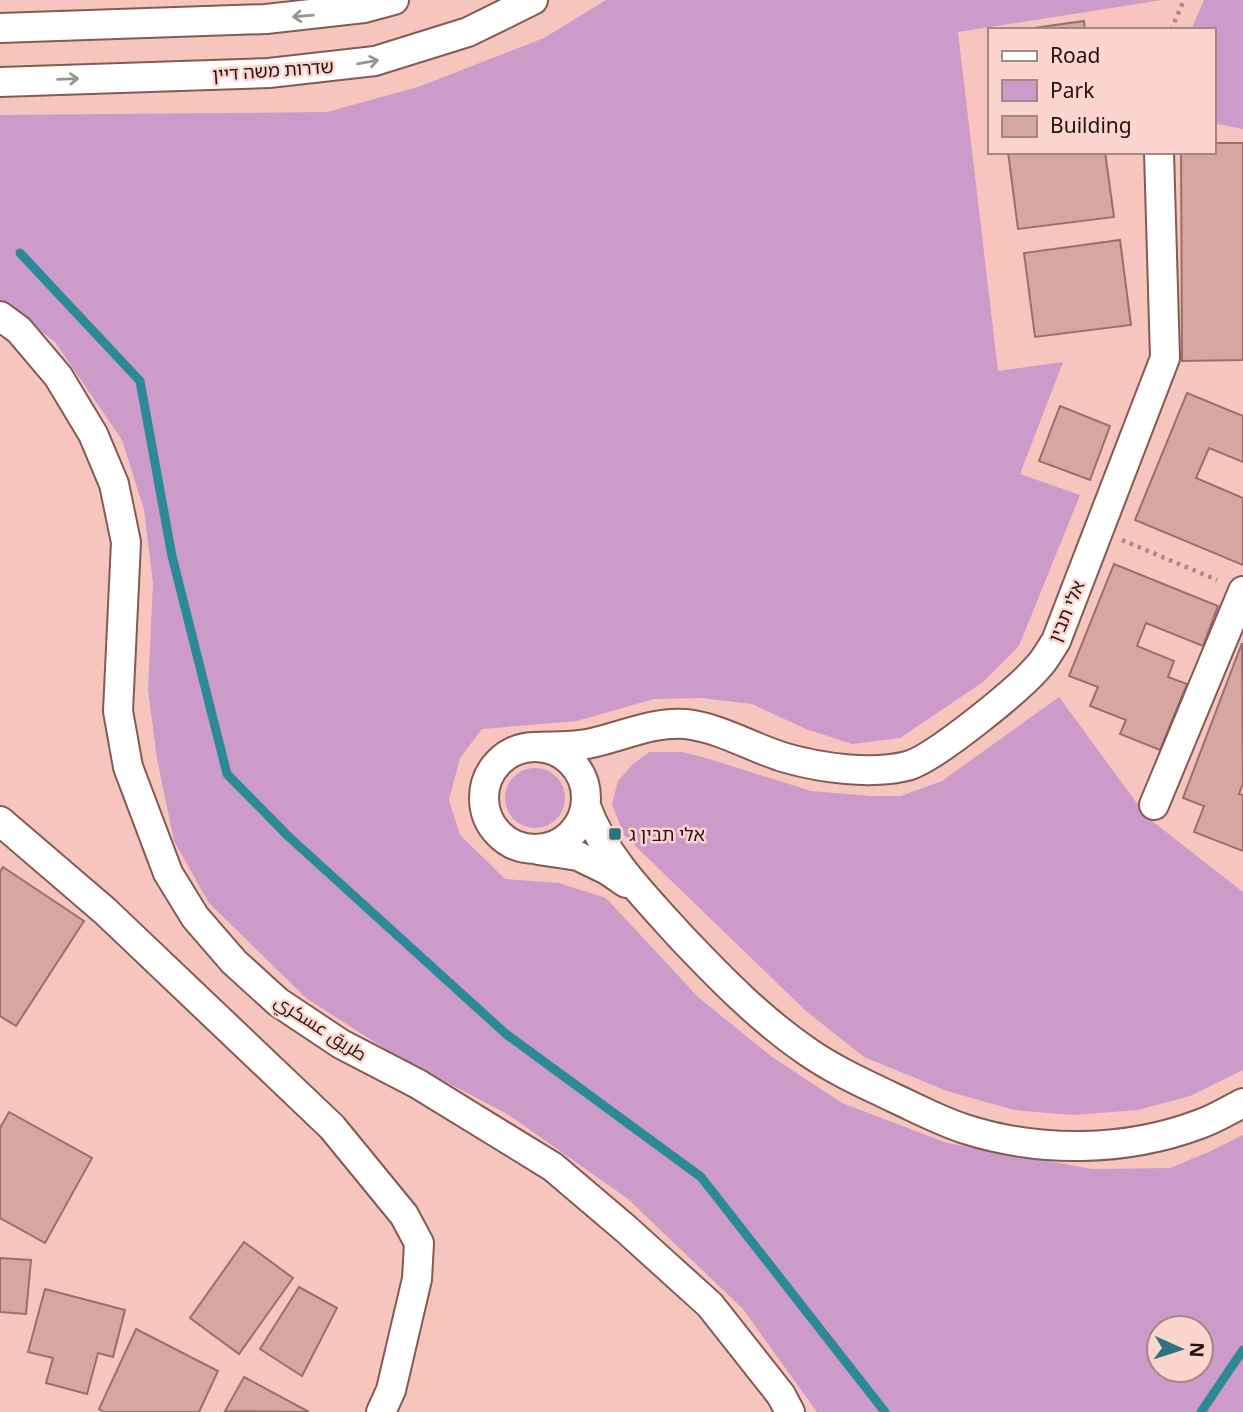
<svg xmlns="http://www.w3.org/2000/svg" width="1243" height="1412" font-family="'Noto Sans',Cairo,'Noto Sans Hebrew',sans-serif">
	<rect width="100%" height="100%" fill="#f6c5be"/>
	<path fill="#cc9bca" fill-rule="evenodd" d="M 606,0 L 1162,0 L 958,32 L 998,371 L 1063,362 L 1020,474 L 1080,495 L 1019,646 L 983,682 L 900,738 L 852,744 L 806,729 L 752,704 L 701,698 L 654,699 L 577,721 L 482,729 L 460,758 L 449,800 L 460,835 L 505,879 L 559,883 L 606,898 L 698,997 L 772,1057 L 842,1103 L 947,1143 L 1092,1169 L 1170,1168 L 1211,1151 L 1243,1135 L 1243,1412 L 817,1412 L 742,1308 L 628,1199 L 509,1115 L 393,1054 L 306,998 L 209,903 L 174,841 L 157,759 L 148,690 L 153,583 L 144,510 L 122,440 L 55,342 L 0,300 L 0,115 L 327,112 L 418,87 L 544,38 ZM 1159,1328 L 1201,1328 L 1201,1370 L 1159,1370 Z
		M 1204,0 L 1243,0 L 1243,129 L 1213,123 L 1213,30 L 1191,30 Z
		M 1059,697 L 1147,817 L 1243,892 L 1243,1070 L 1190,1096 L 1138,1110 L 1073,1115 L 1014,1110 L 947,1091 L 864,1057 L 806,1011 L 624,835 L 612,804 L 618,781 L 632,765 L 649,752 L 682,752 L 706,758 L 811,791 L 871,796 L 901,796 L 942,781 Z
		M505 798a30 30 0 1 1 60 0a30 30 0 1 1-60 0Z"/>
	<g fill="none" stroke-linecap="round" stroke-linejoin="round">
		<path stroke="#2c8a96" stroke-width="9" d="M 20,253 L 140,381 L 172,556 L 227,774 L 289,837 L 506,1034 L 701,1177 L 885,1412
			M 1201,1412 L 1243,1350"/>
	</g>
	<path fill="#d6a7a0" stroke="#9b6f69" stroke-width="2" d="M 1084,21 L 1085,30 L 1020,30 Z
		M 1213,143 L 1243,143 L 1243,360 L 1182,361 L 1181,152 L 1213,152 Z
		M 1008,152 L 1105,152 L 1114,217 L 1018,229 Z
		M 1120,240 L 1131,325 L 1035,337 L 1024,253 Z
		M 1187,393 L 1243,416 L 1243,462 L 1209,448 L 1196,478 L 1243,498 L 1243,565 L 1135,520 Z
		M 1060,406 L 1110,426 L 1090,480 L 1039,461 Z
		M 1114,564 L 1218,606 L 1203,646 L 1146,623 L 1137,646 L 1174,661 L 1168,677 L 1187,684 L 1160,750 L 1120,734 L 1126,720 L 1090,706 L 1098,687 L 1069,676 Z
		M 1242,643 L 1243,783 L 1239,794 L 1243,795 L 1243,851 L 1194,832 L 1204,806 L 1183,798 Z
		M 3,867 L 84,921 L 16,1026 L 0,1016 L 0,872 Z
		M 9,1112 L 92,1158 L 45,1243 L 0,1218 L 0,1128 Z
		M 244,1242 L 293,1278 L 239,1354 L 190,1318 Z
		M 0,1258 L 31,1260 L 26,1314 L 0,1312 Z
		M 299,1287 L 337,1308 L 302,1376 L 260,1349 Z
		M 45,1289 L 125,1310 L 113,1357 L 98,1353 L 87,1394 L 46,1383 L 53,1358 L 28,1352 Z
		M 136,1329 L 218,1371 L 199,1412 L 104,1412 L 99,1409 Z
		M 244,1377 L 309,1412 L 225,1411 Z"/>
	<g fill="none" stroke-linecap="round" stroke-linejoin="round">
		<defs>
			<path id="minor" d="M 0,28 L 266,19 L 364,8 L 394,0
				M 0,82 L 269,73 L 375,61 L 468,32 L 533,0
				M 0,316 L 19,330 L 58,376 L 93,434 L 114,484 L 126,542 L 118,711 L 128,767 L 168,873 L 195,917 L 234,962 L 278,1002 L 341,1044 L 418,1084 L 553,1167 L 626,1229 L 710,1305 L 781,1395 L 790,1412
				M 534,747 C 551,746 570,747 587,744 C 619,738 652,721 686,724 C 721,728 752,748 786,758 C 821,768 871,775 907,766 C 934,759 1018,690 1038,667 C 1045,660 1050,650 1056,641 L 1165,358 L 1159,152
				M484 798a51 51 0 1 1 102 0a51 51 0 1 1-102 0Z
				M 1154,805 L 1243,591
				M 586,806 C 604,857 646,898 682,938 C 721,979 761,1020 808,1052 C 834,1070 863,1083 892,1097 C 916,1108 940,1121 965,1129 C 1040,1153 1126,1152 1200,1124 C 1215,1119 1229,1110 1243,1103
				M 0,821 L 105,911 L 332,1127 L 404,1215 L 419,1243 L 417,1279 L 391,1390 L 381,1412
				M 538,850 L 578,856 L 607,870 L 626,883"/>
		</defs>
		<use href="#minor" stroke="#845a54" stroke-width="32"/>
		<path stroke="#ad8781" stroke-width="4.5" stroke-dasharray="3.5 5" stroke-linecap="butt" d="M 1171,30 L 1184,0
			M 1122,540 L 1217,580"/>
		<use href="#minor" stroke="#fff" stroke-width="28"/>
	</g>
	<defs><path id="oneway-shaft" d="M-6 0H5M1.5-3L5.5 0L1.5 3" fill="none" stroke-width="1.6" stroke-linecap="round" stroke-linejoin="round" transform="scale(1.75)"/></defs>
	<g stroke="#9c9493">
		<use href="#oneway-shaft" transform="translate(303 16) rotate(175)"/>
		<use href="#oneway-shaft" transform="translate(368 62) rotate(-10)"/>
		<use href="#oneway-shaft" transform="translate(68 79) rotate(-2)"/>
	</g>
	<rect fill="#2c747e" stroke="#fcd5cf" stroke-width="2.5" x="608" y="827" width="14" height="14" rx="3.5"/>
	<g text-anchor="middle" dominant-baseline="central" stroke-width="5" stroke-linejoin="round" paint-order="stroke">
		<g font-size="18" fill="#22110f" stroke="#fcd5cf">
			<text transform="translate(273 70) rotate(-4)">שדרות משה דיין</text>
			<text transform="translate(1066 611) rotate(-67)">אלי תבין</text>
			<text transform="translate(321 1027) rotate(33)">طريق عسكري</text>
		</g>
		<g font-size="18" fill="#22110f" stroke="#fcd5cf" text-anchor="start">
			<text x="629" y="834">אלי תבין ג</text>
		</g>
	</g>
	<rect x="988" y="28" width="228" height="126" fill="#fcd5cf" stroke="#a58782" stroke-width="2"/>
	<rect x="1002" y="51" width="35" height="10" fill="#ffffff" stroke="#a58782" stroke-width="2"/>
	<text x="1050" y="63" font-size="21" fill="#22110f">Road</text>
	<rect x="1002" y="80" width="35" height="21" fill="#cc9bca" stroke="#a58782" stroke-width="2"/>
	<text x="1050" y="98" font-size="21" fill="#22110f">Park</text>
	<rect x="1002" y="116" width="35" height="21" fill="#d6a7a0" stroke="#a58782" stroke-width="2"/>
	<text x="1050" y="133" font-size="21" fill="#22110f">Building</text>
	<g transform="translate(1180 1349) rotate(93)"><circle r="33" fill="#fcd5cf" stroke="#a58782" stroke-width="2"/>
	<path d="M0-5L12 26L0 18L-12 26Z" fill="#2c747e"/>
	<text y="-10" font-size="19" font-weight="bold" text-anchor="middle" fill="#22110f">N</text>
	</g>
</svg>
